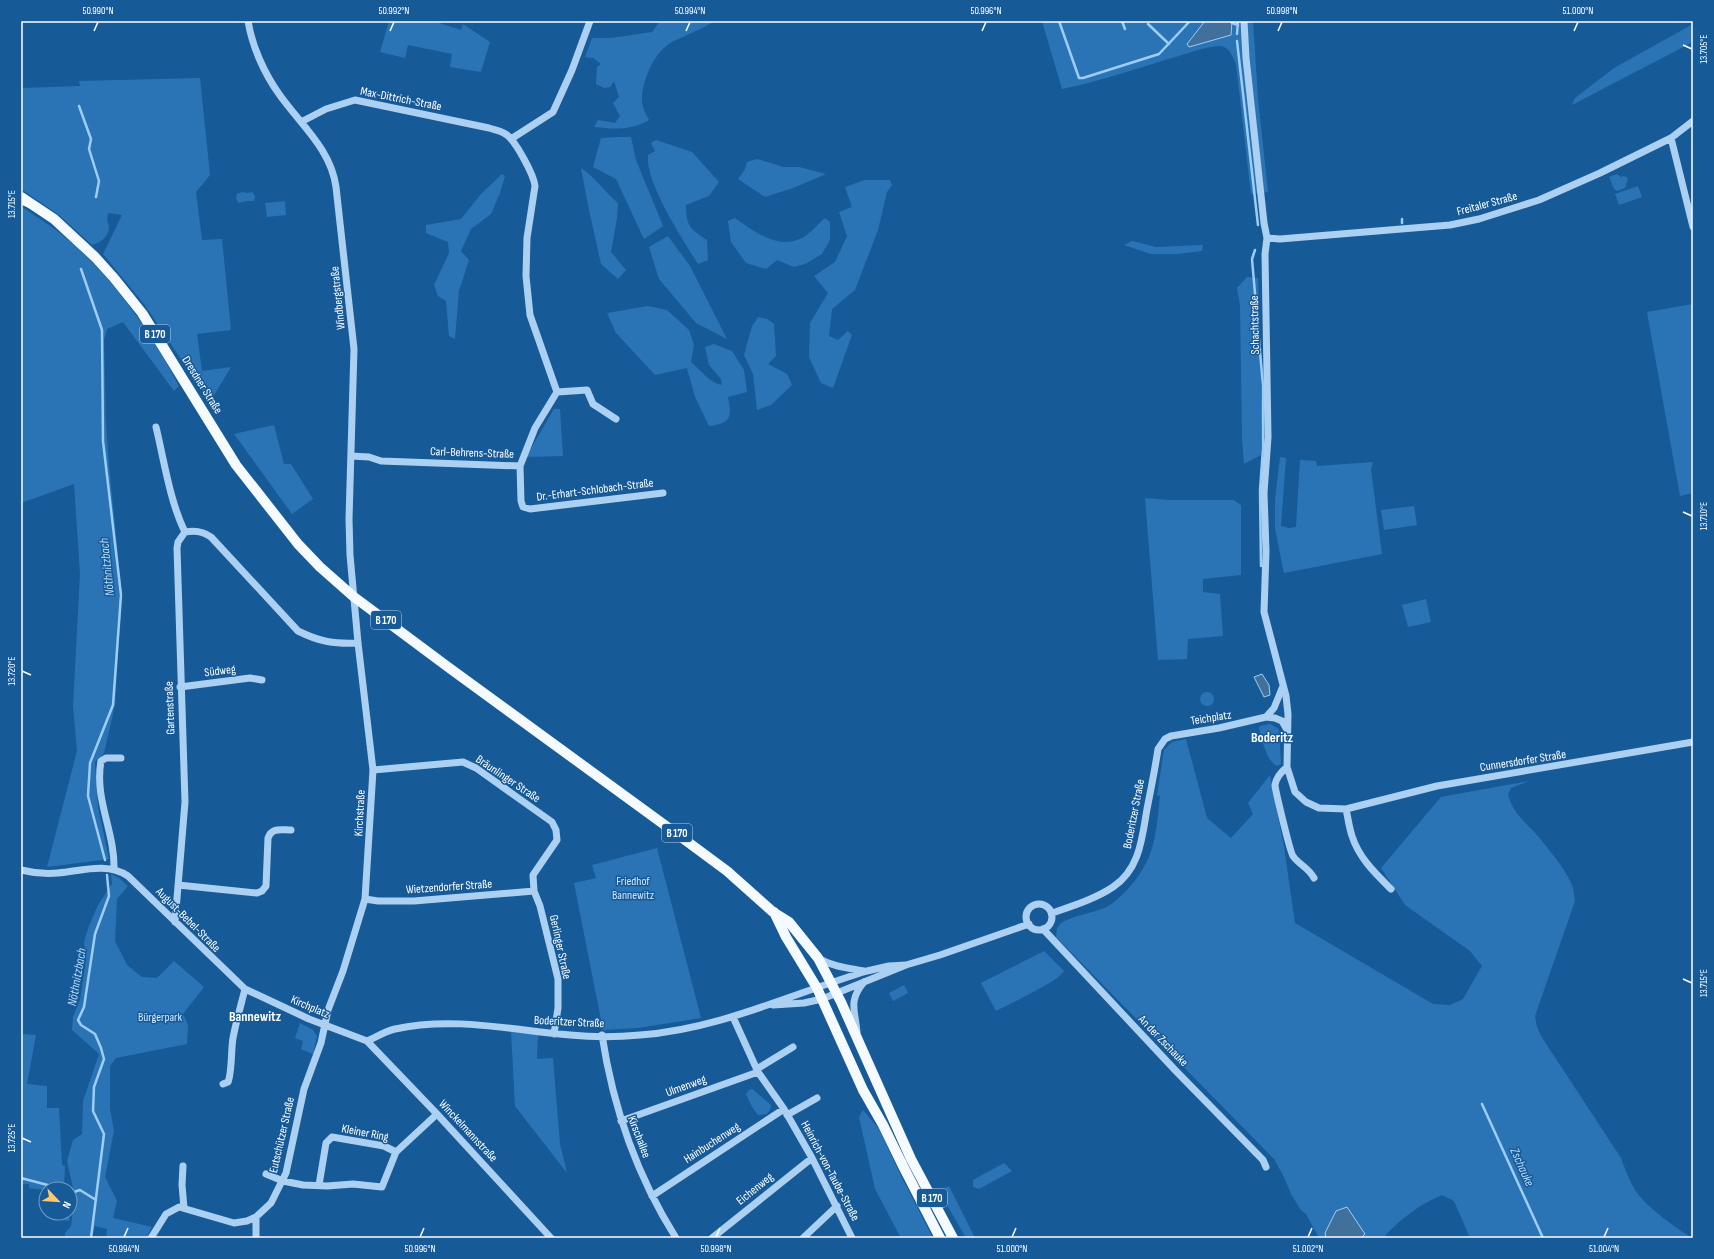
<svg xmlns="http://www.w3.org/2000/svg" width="1714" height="1259" font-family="'Sofia Sans Condensed',sans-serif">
	<rect width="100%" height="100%" fill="#175a98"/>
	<path fill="#2a74b6" d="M 389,21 L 433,21 L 461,30 L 463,24 L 490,42 L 481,72 L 450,67 L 452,54 L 408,45 L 405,58 L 380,52 Z
		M 660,21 L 715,21 C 706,26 697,31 687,35 C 680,39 671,41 665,47 C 652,58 642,82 642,100 C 642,107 646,114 649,120 C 630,131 614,129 594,127 L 598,120 L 615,123 L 620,116 L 613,103 L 619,97 L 614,81 L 610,87 L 604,88 L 596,84 L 597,67 L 601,64 L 593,58 L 585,57 L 592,38 L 611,38 L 652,32 Z
		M 1042,21 L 1253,21 L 1258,98 L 1268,192 L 1251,194 L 1236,64 C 1233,57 1229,47 1221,46 C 1208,46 1192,52 1179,56 C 1140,67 1102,81 1062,89 Z
		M 1693,24 L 1693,42 L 1572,105 L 1575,98 L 1614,68 Z
		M 200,78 L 210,175 L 196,192 L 202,240 L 222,239 L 231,330 L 197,334 L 202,371 L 231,367 L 210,402 L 144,304 L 103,254 L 122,215 L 108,213 L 107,220 C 113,232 104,242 92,245 L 59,215 L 21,189 L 21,88 L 80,86 L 79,81 Z
		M 619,137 L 631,137 L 636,160 L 663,226 L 644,239 L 616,179 L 593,167 L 601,138 Z
		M 656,140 L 692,152 L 719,182 L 709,196 L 686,205 C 686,226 690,229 707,240 L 708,260 L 698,264 C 683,240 645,182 648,155 L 655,151 L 651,143 Z
		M 757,159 L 784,167 L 799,167 L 826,174 L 793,188 L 765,197 L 738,179 L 745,169 L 747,162 Z
		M 581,168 C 595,177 605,192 618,203 L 617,218 L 611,252 L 626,270 L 618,279 L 601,264 L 589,210 Z
		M 502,174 L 505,176 L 500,193 L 491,214 L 471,229 L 461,251 L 469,260 L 459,291 L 455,339 L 449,336 L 446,301 L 438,296 L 434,285 L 449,253 L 448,242 L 426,233 L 426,225 L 461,219 L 481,194 Z
		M 1617,174 L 1621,177 L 1624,176 L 1628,178 L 1625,188 L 1617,191 L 1614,189 L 1609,177 Z
		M 865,180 L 890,180 L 892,185 L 887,192 L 878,230 L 855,290 L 832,309 L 829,336 L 838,340 L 848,331 L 852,335 L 833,388 L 821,383 L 809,357 L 810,323 L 828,293 L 814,276 L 835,262 L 847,236 L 839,212 L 852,207 L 845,187 Z
		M 1638,186 L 1642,197 L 1619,205 L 1615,194 Z
		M 242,192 L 247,193 L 252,192 L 255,196 L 254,201 L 246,201 L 239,203 L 236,199 L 237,194 Z
		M 285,201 L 286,215 L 267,217 L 265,203 Z
		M 21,206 C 36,217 52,226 66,238 C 114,278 150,331 179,386 L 174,391 L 123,322 L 107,329 L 104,340 L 106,422 L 109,466 L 122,595 L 115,705 L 104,753 L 95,762 L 98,807 L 109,859 L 47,867 L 77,751 L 73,706 L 80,574 L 74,484 L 21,503 Z
		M 735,218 C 755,232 777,250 802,238 C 810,234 818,224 825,218 L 830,222 L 830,240 L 822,254 L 805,264 L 794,267 L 777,260 L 766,269 L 746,263 L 731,242 L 728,221 Z
		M 668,236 L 690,266 L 727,339 L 696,323 L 659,279 L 649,247 Z
		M 1132,241 L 1156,247 L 1203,245 L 1202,251 L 1177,254 L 1151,254 L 1124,245 Z
		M 1247,277 L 1258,278 L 1262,411 L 1261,455 L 1244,464 L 1242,438 L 1240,305 L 1237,288 Z
		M 1693,304 L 1693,493 L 1680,496 L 1647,312 Z
		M 648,306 L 667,310 L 689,330 L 694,345 L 691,362 C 701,370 709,383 722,385 L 721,379 L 709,365 L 705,347 L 714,344 L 732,351 L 744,370 L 747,392 L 728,397 C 732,417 731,424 709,426 L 695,397 L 687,368 L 655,375 L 616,333 L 607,313 Z
		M 758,317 L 767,319 L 774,324 L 776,356 L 768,364 L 787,374 L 792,385 L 771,405 L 757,410 L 753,374 L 744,355 L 752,326 Z
		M 554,409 L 560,409 L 563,456 L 526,457 Z
		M 274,425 L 284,464 L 291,464 L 313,499 L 292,514 L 234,434 Z
		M 1280,457 L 1286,458 L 1281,526 L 1289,528 L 1296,527 L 1300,460 L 1316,461 L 1317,466 L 1373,462 L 1371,470 L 1382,554 L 1284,573 L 1275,529 L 1275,499 Z
		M 1145,498 L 1169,500 L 1234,500 L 1241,505 L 1241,575 L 1203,579 L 1203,592 L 1220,594 L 1223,636 L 1188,639 L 1187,659 L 1158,660 Z
		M 1414,506 L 1417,525 L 1384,530 L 1381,510 Z
		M 1426,599 L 1431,622 L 1408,627 L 1402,605 Z
		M1200 699a7 7 0 1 1 14 0a7 7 0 1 1-14 0Z
		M 1270,724 L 1279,729 L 1281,764 L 1277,766 C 1267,762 1261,738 1259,728 L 1260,726 Z
		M 1186,739 L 1207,818 L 1231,838 L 1253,814 L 1248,803 L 1270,775 L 1284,847 L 1295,923 L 1433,1004 L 1450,1005 L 1463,999 L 1482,966 L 1470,951 L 1405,905 L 1381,868 L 1441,797 L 1529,781 L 1511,788 L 1508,794 C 1513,815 1529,825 1542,841 C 1551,852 1567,872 1572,885 C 1574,890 1574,896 1575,901 L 1535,1016 L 1537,1027 L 1541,1036 L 1621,1158 C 1625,1169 1629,1180 1635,1190 C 1646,1207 1675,1227 1692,1238 L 1470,1238 L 1454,1201 L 1442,1195 C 1420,1204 1399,1220 1383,1238 L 1361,1238 L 1365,1234 L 1325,1233 L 1326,1238 L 1319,1238 L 1306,1214 L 1301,1210 L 1291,1194 L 1284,1177 L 1274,1159 L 1056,937 L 1057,928 L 1061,923 C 1074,915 1090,914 1104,908 C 1112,905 1120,897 1126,891 C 1155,861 1156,835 1160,796 L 1157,795 L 1164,750 L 1172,742 Z
		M 657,848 L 701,1018 L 638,1028 L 603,1030 L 574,883 L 596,878 L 592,865 Z
		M 111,874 L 119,878 L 128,886 L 117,899 L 115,941 L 127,965 L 142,977 L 157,978 L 174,961 L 204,987 L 183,1014 L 188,1025 L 187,1044 L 116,1058 L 110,1066 L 110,1109 L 114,1131 L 105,1177 L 117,1201 L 113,1218 L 152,1227 L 146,1238 L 106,1238 L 107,1229 L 95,1226 L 92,1238 L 65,1238 L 65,1233 L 71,1226 L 75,1197 L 67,1161 L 73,1140 L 82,1134 L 83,1101 L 99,1054 L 72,1030 L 73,1016 L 80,1000 L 86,960 L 84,942 L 89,926 L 98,905 L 112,884 Z
		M 1044,951 L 1064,971 C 1058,982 1009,1004 996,1011 L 981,983 Z
		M 904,985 L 908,993 L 893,1001 L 889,993 Z
		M 300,1023 L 313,1030 L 317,1036 L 313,1054 L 301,1049 L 303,1041 L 295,1038 Z
		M 511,1031 L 538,1035 L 537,1059 L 553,1058 L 560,1144 L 567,1173 L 515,1106 Z
		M 21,1034 L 36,1035 L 27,1084 L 47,1086 L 47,1108 L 59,1108 L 62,1165 L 65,1166 L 64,1189 L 46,1189 L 46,1195 L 44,1195 L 44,1190 L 29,1188 L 29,1184 L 23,1184 L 23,1182 L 21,1181 Z
		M 752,1089 L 771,1105 L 770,1110 L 767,1114 L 758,1115 L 752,1107 L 746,1094 L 749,1090 Z
		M 863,1110 L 879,1129 L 902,1178 L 933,1238 L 901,1238 L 875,1189 L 859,1117 Z
		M 1004,1163 L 1012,1171 L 979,1189 L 973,1187 L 973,1180 Z
		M 949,1186 L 975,1238 L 966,1238 L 939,1191 Z
		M 70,1197 L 72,1198 L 69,1221 L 52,1219 L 53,1213 L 70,1213 Z"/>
	<path fill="#41709c" stroke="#9dcdf4" d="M 1205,21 L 1232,21 L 1231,35 L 1189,47 L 1187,44 Z
		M 1262,674 L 1269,685 L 1270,695 L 1264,697 L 1254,677 Z
		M 1347,1207 L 1365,1234 L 1361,1238 L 1326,1238 L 1325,1233 L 1336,1211 Z"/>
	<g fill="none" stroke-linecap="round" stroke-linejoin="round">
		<path stroke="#9dcdf4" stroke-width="2.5" d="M 1059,21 L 1079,78 L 1083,78 L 1159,54 L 1190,21
			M 1122,21 L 1125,29
			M 1232,23 L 1238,25
			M 1148,24 L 1169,44
			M 1237,34 L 1238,21
			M 1237,41 L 1258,225
			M 79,106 L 91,139 L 89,149 L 99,181 L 96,197
			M 1402,219 L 1402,223
			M 1255,250 L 1252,259 L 1263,386 L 1263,448 L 1260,490 L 1261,566
			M 81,269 L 102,330 L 103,441 L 121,595 L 113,705 L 90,763 L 88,796 L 105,860
			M 1482,1104 L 1543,1238
			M 21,1178 L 59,1188 L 64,1186 L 69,1189
			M 70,1189 L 74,1192 L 80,1190 L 96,1200
			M 91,1238 L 104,1134 L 93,1111 L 94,1087 L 104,1059 L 101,1048 L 95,1034 L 81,1025 L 78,1020 L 84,1007 L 95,934 L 109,896 L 107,875"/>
		<path stroke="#abd0f2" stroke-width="7" d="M 1244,21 L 1246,58 L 1264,223 L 1267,238 L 1265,254 L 1268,437 L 1264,493 L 1266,551 L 1264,612 L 1286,696 L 1288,714 L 1287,767 L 1295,792 L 1306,802 L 1319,808 L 1346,809 L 1437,786 L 1693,742
			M 301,122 L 326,109 L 355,100 L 489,128 C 496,130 502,131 507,135 C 516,142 534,175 535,186 L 527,238 L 526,276 L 530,315 L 557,392 L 535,428 L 520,466 L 381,461 L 369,457 L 351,456
			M 1671,138 L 1693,227
			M 511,139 L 553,112 L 572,70 L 590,21
			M 1267,238 L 1280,239 L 1450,225 L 1479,219 L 1539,200 L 1600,173 L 1671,138 L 1693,121
			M 557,392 L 587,390 L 593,404 L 616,419
			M 156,427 C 164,460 170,502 185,532
			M 520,466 L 521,501 L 523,507 L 530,509 L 663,493
			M 180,687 L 250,678 L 262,680
			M 1266,717 L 1274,708 L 1283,686
			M 1287,767 C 1281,772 1276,778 1275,785 C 1275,789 1290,852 1293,856 C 1298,864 1308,867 1314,878
			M 373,770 L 463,762 L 476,768 L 552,822 L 556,830 L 557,840 L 533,875 L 534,891 L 540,906 L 558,979 L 558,1008 L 554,1034
			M 1346,809 C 1348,818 1349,827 1352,836 C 1359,858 1375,873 1391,889
			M 114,869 C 115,832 94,799 101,761 L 106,758 L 121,758
			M 21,870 C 33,873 46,874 58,873 C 82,871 106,862 128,876 L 245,989 L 309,1019 L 367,1041 L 437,1114 L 551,1238
			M 178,885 L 257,893 L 262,891 L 266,886 L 268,838 C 272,827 281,830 291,830
			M 365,899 L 378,901 L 414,901 L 534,891
			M1026 917a13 13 0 1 1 26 0a13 13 0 1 1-26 0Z
			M 1052,913 C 1072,906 1095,899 1113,887 C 1140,869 1142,838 1147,809 C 1151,789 1155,769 1158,749 L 1165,739 L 1171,736 L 1219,728 L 1266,717 L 1275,718 L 1282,721 L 1286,728
			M 175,922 L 185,802 L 177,548 L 178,542 L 185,532 C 195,530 203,531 211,537 L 298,631 C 320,642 334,644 358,643
			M 1043,929 L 1175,1070 L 1263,1160 L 1266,1167
			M 818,958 C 833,967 848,968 864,971
			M 773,1005 L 804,1003 L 822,999 L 906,965 L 940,955 L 1029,924
			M 733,1017 L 758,1072 L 784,1109 L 812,1158 L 852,1238
			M 857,1032 C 855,1010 848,1001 864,982
			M 602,1035 C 613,1108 637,1176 676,1238
			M 367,1041 C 376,1037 386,1031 395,1029 C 453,1016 512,1030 570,1035 C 591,1037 619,1037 640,1035 C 720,1029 791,994 867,971 L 889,966 L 906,965
			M 757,1069 L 793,1047
			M 223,1084 L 228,1082 C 232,1073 231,1049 233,1038 C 236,1022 241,1005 245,989
			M 787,1115 L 817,1098
			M 621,1121 L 758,1072
			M 183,1166 L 182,1185 L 184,1208
			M 266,1174 L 283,1181 L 303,1185 L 327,1186 L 353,1184 L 382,1187 L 396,1152 L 437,1114
			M 319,1185 L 326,1143 L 332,1137 L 384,1146 L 396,1152
			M 652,1196 L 784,1109
			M 151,1238 L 166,1214 L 179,1207 L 234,1223 L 247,1221 L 256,1217 L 271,1203 L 286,1173 L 304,1089 L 321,1043 L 328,1010 L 343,971 L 365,899 L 373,770 L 358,643 L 350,555 L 349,519 L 354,349 L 336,187 C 331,149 300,124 279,94 C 264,73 252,46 248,21
			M 256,1238 L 256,1217
			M 712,1238 L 812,1158
			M 803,1238 L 837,1206"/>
		<path stroke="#f5faff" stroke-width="10" d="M 21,197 L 54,219 L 95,257 L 114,278 L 142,313 L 236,465 L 298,544 L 320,567 L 354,597 L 448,667 L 677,834 L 727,871 L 773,912 L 789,922 L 818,958 L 841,1002 L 911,1159 L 953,1238
			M 774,912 L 786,937 L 817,988 L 863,1090 L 883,1125 L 903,1166 L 940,1238"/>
	</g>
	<path fill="none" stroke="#fff" stroke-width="1.5" d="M 94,31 L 98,22M 390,31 L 394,22M 686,31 L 690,22M 982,31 L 986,22M 1278,31 L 1282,22M 1574,31 L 1578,22M 1683,45 L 1692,49M 22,204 L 31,208M 1683,512 L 1692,516M 22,671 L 31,675M 1683,979 L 1692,983M 22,1138 L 31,1142M 124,1237 L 128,1228M 420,1237 L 424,1228M 716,1237 L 720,1228M 1012,1237 L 1016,1228M 1308,1237 L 1312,1228M 1604,1237 L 1608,1228"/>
	<g text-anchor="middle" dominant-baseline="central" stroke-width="3" stroke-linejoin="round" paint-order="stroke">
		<g fill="#175a98" stroke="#b9cee0" stroke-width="1">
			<rect x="140" y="325" width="30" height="18" rx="3"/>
			<rect x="371" y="611" width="30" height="18" rx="3"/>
			<rect x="662" y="824" width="30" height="18" rx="3"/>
			<rect x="917" y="1189" width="30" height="18" rx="3"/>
		</g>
		<g font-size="11" font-weight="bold" fill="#fff">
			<text x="155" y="334">B 170</text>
			<text x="386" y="620">B 170</text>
			<text x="677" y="833">B 170</text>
			<text x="932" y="1198">B 170</text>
		</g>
		<g font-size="12" fill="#fff" stroke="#175a98">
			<text transform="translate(401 99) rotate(11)">Max-Dittrich-Straße</text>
			<text transform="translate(1487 204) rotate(-15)">Freitaler Straße</text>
			<text transform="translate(338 298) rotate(-96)">Windbergstraße</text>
			<text transform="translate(1255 325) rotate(-91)">Schachtstraße</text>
			<text transform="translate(202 385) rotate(58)">Dresdner Straße</text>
			<text transform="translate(472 453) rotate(2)">Carl-Behrens-Straße</text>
			<text transform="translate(595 490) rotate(-7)">Dr.-Erhart-Schlobach-Straße</text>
			<text transform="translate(220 671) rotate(-7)">Südweg</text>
			<text transform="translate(170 708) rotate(-92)">Gartenstraße</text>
			<text transform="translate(1211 718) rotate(-9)">Teichplatz</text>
			<text transform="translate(1523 761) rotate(-9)">Cunnersdorfer Straße</text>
			<text transform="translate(508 779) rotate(34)">Bräunlinger Straße</text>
			<text transform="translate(360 813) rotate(-87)">Kirchstraße</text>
			<text transform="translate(1134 814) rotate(-79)">Boderitzer Straße</text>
			<text transform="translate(449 887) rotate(-4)">Wietzendorfer Straße</text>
			<text transform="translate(188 920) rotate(45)">August-Bebel-Straße</text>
			<text transform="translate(560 947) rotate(78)">Gerlinger Straße</text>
			<text transform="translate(310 1007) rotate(23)">Kirchplatz</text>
			<text transform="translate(569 1022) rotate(3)">Boderitzer Straße</text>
			<text transform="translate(1163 1041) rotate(46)">An der Zschauke</text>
			<text transform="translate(686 1086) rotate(-20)">Ulmenweg</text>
			<text transform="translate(468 1131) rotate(47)">Winckelmannstraße</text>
			<text transform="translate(365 1133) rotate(11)">Kleiner Ring</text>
			<text transform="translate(282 1135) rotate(-77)">Eutschützer Straße</text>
			<text transform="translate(639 1137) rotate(69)">Kirschallee</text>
			<text transform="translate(712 1143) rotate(-33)">Hainbuchenweg</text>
			<text transform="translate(830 1171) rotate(62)">Heinrich-von-Taube-Straße</text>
			<text transform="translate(755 1189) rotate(-39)">Eichenweg</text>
		</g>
		<g font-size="12" fill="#d2e9fc" stroke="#175a98">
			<text x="633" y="881">Friedhof<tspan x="633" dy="14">Bannewitz</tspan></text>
			<text x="160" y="1017">Bürgerpark</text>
		</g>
		<g font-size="13" font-style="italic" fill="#b7daf8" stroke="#175a98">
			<text transform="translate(107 567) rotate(-96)">Nöthnitzbach</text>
			<text transform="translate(77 977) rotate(-80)">Nöthnitzbach</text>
			<text transform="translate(1522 1167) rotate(66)">Zschauke</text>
		</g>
		<g font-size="14" font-weight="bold" fill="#fff" stroke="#175a98">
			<text x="1272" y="737">Boderitz</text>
			<text x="255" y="1016">Bannewitz</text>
		</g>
	</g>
	<rect width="1714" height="1259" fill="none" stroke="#175a98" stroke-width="44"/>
	<g transform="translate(58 1201) rotate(115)"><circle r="19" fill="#175a98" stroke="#749cc1"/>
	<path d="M0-3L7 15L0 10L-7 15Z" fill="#ffc96b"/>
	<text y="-6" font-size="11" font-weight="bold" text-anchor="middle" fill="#ffffff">N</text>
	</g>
	<rect x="22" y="22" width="1670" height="1215" fill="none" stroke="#fff" stroke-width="1.5"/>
	<g font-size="10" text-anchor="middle" fill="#fff">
		<text x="98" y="14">50.990°N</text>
		<text x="394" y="14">50.992°N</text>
		<text x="690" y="14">50.994°N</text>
		<text x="986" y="14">50.996°N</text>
		<text x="1282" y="14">50.998°N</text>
		<text x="1578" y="14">51.000°N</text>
		<text transform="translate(1703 49) rotate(-90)" y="4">13.705°E</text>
		<text transform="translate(11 204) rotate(-90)" y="4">13.715°E</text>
		<text transform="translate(1703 516) rotate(-90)" y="4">13.710°E</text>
		<text transform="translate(11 671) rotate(-90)" y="4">13.720°E</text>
		<text transform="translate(1703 983) rotate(-90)" y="4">13.715°E</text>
		<text transform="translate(11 1138) rotate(-90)" y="4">13.725°E</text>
		<text x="124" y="1252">50.994°N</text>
		<text x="420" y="1252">50.996°N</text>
		<text x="716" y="1252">50.998°N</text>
		<text x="1012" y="1252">51.000°N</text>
		<text x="1308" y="1252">51.002°N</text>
		<text x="1604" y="1252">51.004°N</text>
	</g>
</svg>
